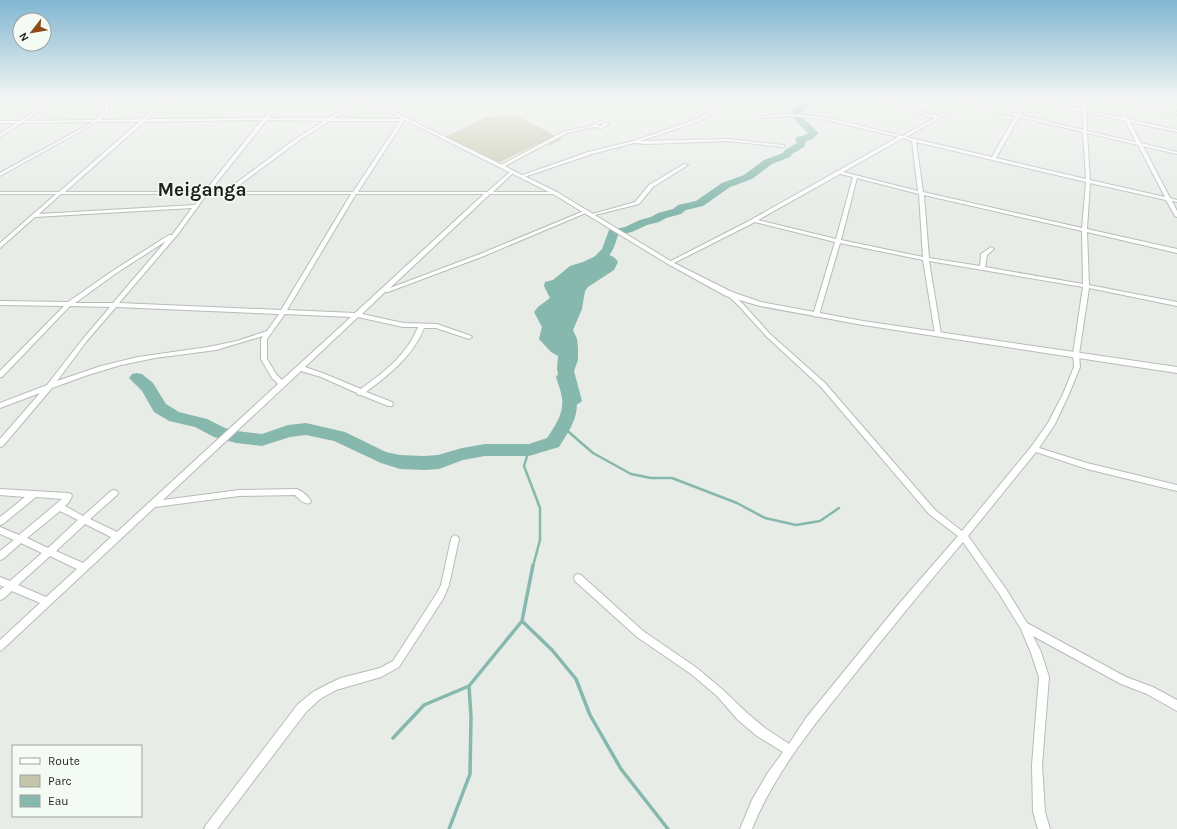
<svg xmlns="http://www.w3.org/2000/svg" width="1177" height="829" font-family="Karla,sans-serif">
	<rect width="100%" height="100%" fill="#e7ece7"/>
	<path fill="#c4c5ab" d="M 516,116 L 547,131 L 561,140 L 550,145 L 537,144 L 494,165 L 441,139 L 486,117 Z"/>
	<path fill="#86b8ae" d="M 600,254 C 608,254 614,255 618,262 L 614,270 L 588,287 L 585,291 L 582,309 L 573,330 L 577,339 L 578,347 L 578,360 L 574,371 L 582,401 L 578,404 L 573,404 L 560,384 L 557,369 L 558,356 L 551,352 L 539,339 L 542,327 L 534,312 L 538,307 L 550,298 L 544,286 L 545,282 L 553,280 L 570,266 L 583,262 Z"/>
	<g fill="none" stroke-linecap="round" stroke-linejoin="round">
		<path stroke="#86b8ae" stroke-width="2.5" d="M 563,427 L 593,453 L 631,474 L 651,478 L 672,478 L 737,503 L 765,518 L 796,525 L 820,521 L 839,508
			M 529,450 L 524,466 L 540,508 L 540,540 L 533,566"/>
		<path stroke="#86b8ae" stroke-width="3.5" d="M 533,565 L 522,621 L 552,650 L 576,679 L 590,715 L 621,769 L 668,829
			M 393,738 L 424,705 L 469,686
			M 449,829 L 470,774 L 471,717 L 469,686 L 522,621"/>
		<path fill="#86b8ae" fill-rule="evenodd" d="M 798,99 L 808,99 L 806,102 L 808,105 L 800,115 L 819,133 L 811,140 L 806,141 L 804,147 L 792,154 L 790,157 L 772,164 L 752,179 L 730,187 L 703,206 L 686,210 L 681,214 L 666,218 L 659,222 L 647,225 L 632,232 L 618,235 C 612,257 608,256 593,272 L 585,272 L 583,269 L 585,266 L 602,249 L 609,230 L 625,227 L 640,220 L 651,217 L 658,213 L 673,209 L 678,205 L 696,201 L 722,183 L 744,175 L 764,160 L 783,153 L 785,150 L 797,143 L 795,139 L 797,137 L 805,135 L 808,133 L 791,116 L 794,109 L 799,105 L 797,101 Z
			M 564,372 L 569,373 C 572,377 572,381 574,385 C 582,412 573,425 559,447 L 529,456 L 485,456 L 463,460 L 439,469 L 424,470 L 400,469 L 381,463 L 334,441 L 306,435 L 290,437 L 262,446 L 236,443 L 214,437 L 195,427 L 169,421 L 154,412 L 142,391 L 129,378 L 132,374 L 137,373 L 142,374 L 153,383 L 166,404 L 179,412 L 207,419 L 225,428 L 236,431 L 262,434 L 288,425 L 306,423 L 345,432 L 386,452 L 400,455 L 424,456 L 438,455 L 462,448 L 485,444 L 529,444 L 547,438 C 555,426 564,414 562,398 C 561,391 558,384 556,377 L 559,373 Z"/>
		<defs>
			<path id="minor" d="M 52,99 L 56,99 L 25,121 L 95,120 L 104,111 L 106,99 L 110,99 L 108,111 L 100,120 L 142,119 L 165,99 L 169,99 L 146,119 L 264,118 L 280,99 L 284,99 L 269,118 L 328,118 L 350,106 L 370,99 L 374,99 L 373,100 L 353,108 L 333,118 L 401,119 L 404,117 L 406,118 L 358,192 L 487,192 L 512,170 L 514,171 L 514,172 L 493,192 L 555,192 L 557,193 L 555,194 L 490,194 L 390,288 L 480,254 L 584,211 L 588,212 L 484,256 L 388,292 L 385,292 L 362,314 L 403,323 L 437,324 L 471,336 L 472,337 L 469,339 L 436,328 L 424,328 C 413,356 390,374 366,392 L 392,402 L 393,404 L 392,406 L 388,406 L 361,395 L 358,395 L 357,393 L 321,377 L 301,371 L 163,500 L 239,490 L 297,489 C 302,491 308,496 311,501 L 310,503 C 304,505 299,499 295,495 L 239,496 L 155,507 L 3,649 L 0,651 L 0,640 L 40,603 L 12,591 L 3,599 L 0,600 L 0,590 L 4,587 L 0,585 L 0,577 L 10,581 L 42,553 L 21,543 L 3,559 L 0,560 L 0,551 L 14,540 L 0,534 L 0,527 L 19,535 L 62,499 L 36,497 L 3,524 L 0,525 L 0,517 L 25,497 L 0,495 L 0,489 L 68,493 L 71,494 L 72,496 L 69,502 L 65,506 L 83,516 L 111,491 L 114,490 L 117,491 L 118,493 L 117,495 L 90,519 L 117,532 L 278,384 L 272,378 L 261,359 L 261,339 L 263,336 L 216,350 L 155,358 L 121,365 L 88,375 L 52,388 L 3,446 L 0,447 L 0,439 L 40,393 L 0,408 L 0,403 L 47,385 L 82,340 L 110,307 L 70,306 L 2,377 L 0,377 L 0,371 L 64,306 L 0,305 L 0,301 L 68,302 L 111,272 L 169,235 L 172,235 L 192,208 L 35,217 L 0,248 L 0,243 L 56,194 L 0,194 L 0,192 L 59,192 L 139,122 L 97,122 L 0,176 L 0,173 L 93,122 L 22,123 L 0,137 L 0,134 L 16,123 L 0,123 L 0,121 L 20,121 ZM 262,120 L 204,192 L 65,192 L 144,122 ZM 267,120 L 324,121 L 294,140 L 224,192 L 209,192 ZM 329,121 L 400,121 L 353,192 L 230,192 L 297,142 ZM 61,194 L 202,194 L 195,205 L 39,214 ZM 207,194 L 351,194 L 281,310 L 119,303 L 178,234 ZM 356,194 L 484,194 L 355,313 L 287,310 ZM 166,241 L 113,303 L 75,303 L 115,274 ZM 116,307 L 279,314 L 267,331 L 237,341 L 208,347 L 138,357 L 101,366 L 57,381 L 86,342 ZM 285,314 L 351,317 L 282,380 L 276,374 L 267,359 L 267,339 ZM 358,317 L 403,327 L 418,327 C 407,355 384,372 361,389 L 325,374 L 305,367 ZM 60,511 L 78,520 L 48,548 L 27,538 ZM 85,524 L 111,537 L 83,563 L 56,551 ZM 50,556 L 77,569 L 46,597 L 18,585 Z
				M 725,99 L 729,99 L 717,107 L 710,115 L 697,122 L 640,141 L 728,139 L 783,145 L 784,145 L 784,147 L 728,141 L 646,144 L 634,143 L 592,154 L 524,177 L 520,176 L 588,152 L 633,141 L 695,120 L 708,113 L 715,105 Z
				M 870,99 L 875,99 L 938,116 L 958,102 L 947,100 L 946,99 L 960,101 L 962,99 L 966,99 L 963,101 L 1017,114 L 1027,99 L 1035,99 L 1083,109 L 1081,99 L 1085,99 L 1087,110 L 1124,118 L 1116,102 L 1105,100 L 1104,99 L 1118,99 L 1119,100 L 1177,112 L 1177,114 L 1120,103 L 1128,119 L 1177,130 L 1177,132 L 1130,122 L 1141,143 L 1177,152 L 1177,154 L 1143,146 L 1170,198 L 1177,200 L 1177,202 L 1172,201 L 1177,211 L 1177,217 L 1175,216 L 1166,200 L 1090,183 L 1087,229 L 1177,249 L 1177,253 L 1087,232 L 1089,285 L 1177,302 L 1177,306 L 1089,288 L 1079,354 L 1080,367 L 1069,394 L 1055,424 L 1039,448 L 1087,463 L 1177,485 L 1177,491 L 1087,469 L 1036,452 L 968,536 L 1006,589 L 1027,623 L 1126,677 L 1153,687 L 1177,700 L 1177,711 L 1147,694 L 1121,684 L 1033,636 L 1041,652 L 1049,677 L 1042,765 L 1045,812 L 1050,829 L 1038,829 L 1033,812 L 1032,765 L 1039,677 L 1031,653 L 1021,629 L 1000,595 L 963,542 C 923,589 884,637 846,685 C 810,730 773,776 752,829 L 740,829 L 752,800 L 767,774 L 783,752 L 757,736 L 738,720 L 717,696 L 691,674 L 637,637 L 575,581 L 574,578 L 575,575 L 578,574 L 581,575 L 643,631 L 697,668 L 723,690 L 746,712 L 765,728 L 789,744 L 806,718 L 898,605 L 958,536 L 929,514 L 821,387 L 766,336 L 738,305 L 727,295 L 727,293 L 731,293 L 742,303 L 770,334 L 825,383 L 935,510 L 962,531 L 1031,447 L 1048,423 L 1063,394 L 1074,367 L 1073,354 L 1083,287 L 929,261 L 941,334 L 938,336 L 935,334 L 923,260 L 840,243 L 819,315 L 816,317 L 813,315 L 835,242 L 755,222 L 672,264 L 668,264 L 667,263 L 747,222 L 898,137 L 826,120 L 790,116 L 764,118 L 762,117 L 763,116 C 809,109 856,125 902,136 L 935,118 ZM 1030,100 L 1083,112 L 1083,130 L 1020,115 ZM 961,103 L 1015,116 L 992,157 L 906,137 L 935,121 ZM 1087,112 L 1125,121 L 1136,142 L 1087,131 ZM 1019,117 L 1083,132 L 1086,179 L 996,158 ZM 1087,133 L 1138,145 L 1165,197 L 1090,180 ZM 903,138 L 912,141 L 918,191 L 843,172 ZM 916,142 L 1086,182 L 1082,228 L 923,192 ZM 840,174 L 853,177 L 836,239 L 758,220 ZM 857,178 L 919,194 L 923,257 L 841,240 ZM 924,195 L 1082,231 L 1083,284 L 985,267 L 987,255 L 994,249 L 991,247 L 981,254 L 980,266 L 929,258 Z
				M 601,121 L 609,124 L 602,128 L 593,127 L 567,133 L 503,167 L 499,166 L 565,131 L 587,127 ZM 601,123 L 604,124 L 601,126 L 597,125 Z
				M 684,164 L 688,165 L 653,187 L 639,204 L 591,216 L 589,215 L 635,202 L 649,185 Z
				M 455,535 L 458,537 L 459,539 L 449,585 L 443,599 L 399,667 L 381,677 L 336,690 L 320,699 L 306,712 L 217,829 L 204,829 L 206,825 L 298,704 L 313,692 L 330,683 L 341,678 L 380,668 L 393,661 L 437,593 L 441,585 L 451,539 L 452,537 Z"/>
			<path id="tertiary" d="M 363,99 L 368,99 L 557,192 L 672,262 L 732,292 L 761,302 L 863,321 L 1177,367 L 1177,373 L 863,325 L 760,306 L 726,296 L 668,264 L 553,194 Z"/>
		</defs>
		<use href="#minor" stroke="#b7bcb7" stroke-width="2"/>
		<use href="#tertiary" stroke="#b7bcb7" stroke-width="2"/>
		<use href="#minor" fill="#fff" fill-rule="evenodd"/>
		<use href="#tertiary" fill="#fff" fill-rule="evenodd"/>
	</g>
	<linearGradient id="sky" x2="0" y2="1"><stop stop-color="#81b6d1"/><stop offset="0.46" stop-color="#f4f6f4"/><stop offset="1" stop-color="#f4f6f4" stop-opacity="0"/></linearGradient>
	<rect width="1177" height="215" fill="url(#sky)"/>
	<g text-anchor="middle" dominant-baseline="central" stroke-width="3" stroke-linejoin="round" paint-order="stroke">
		<g font-size="19" font-weight="bold" fill="#1f211f" stroke="#f4faf4">
			<text x="202" y="190">Meiganga</text>
		</g>
	</g>
	<rect x="12" y="745" width="130" height="72" fill="#f4faf4" stroke="#9fa39f"/>
	<rect x="20" y="758" width="20" height="6" fill="#ffffff" stroke="#9fa39f"/>
	<text x="48" y="765" font-size="12" fill="#1f211f">Route</text>
	<rect x="20" y="775" width="20" height="12" fill="#c4c5ab" stroke="#9fa39f"/>
	<text x="48" y="785" font-size="12" fill="#1f211f">Parc</text>
	<rect x="20" y="795" width="20" height="12" fill="#86b8ae" stroke="#9fa39f"/>
	<text x="48" y="805" font-size="12" fill="#1f211f">Eau</text>
	<g transform="translate(32 32) rotate(239)"><circle r="19" fill="#f4faf4" stroke="#9fa39f"/>
	<path d="M0-3L7 15L0 10L-7 15Z" fill="#8c4b16"/>
	<text y="-6" font-size="11" font-weight="bold" text-anchor="middle" fill="#1f211f">N</text>
	</g>
</svg>
